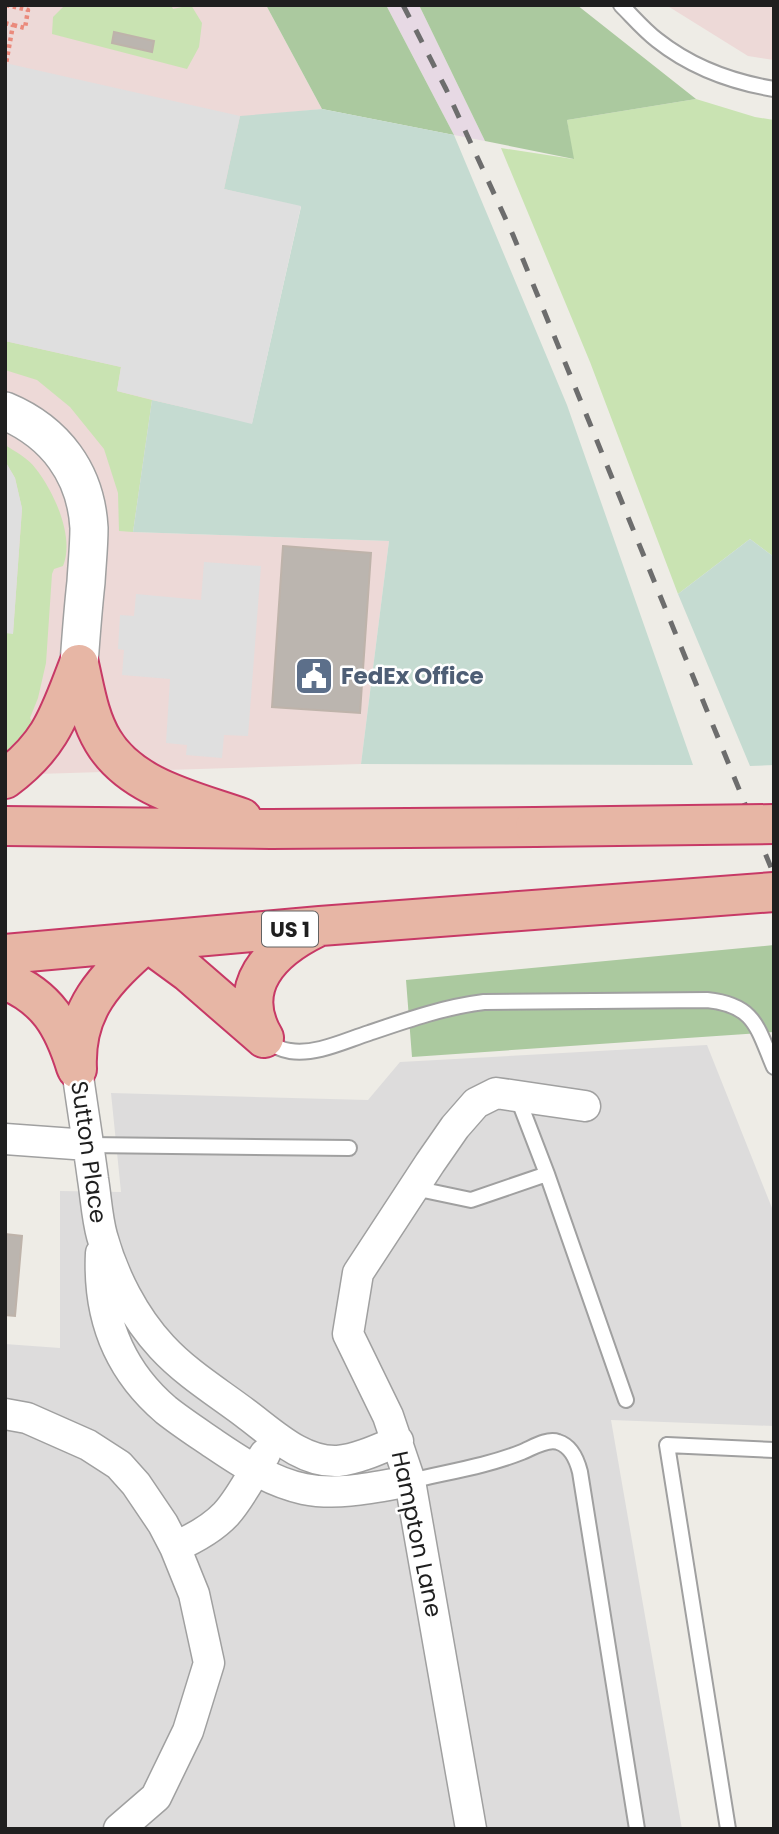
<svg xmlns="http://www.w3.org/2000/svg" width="779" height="1834" font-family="Poppins,sans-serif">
	<rect width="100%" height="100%" fill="#eeece6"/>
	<path fill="#dddcdc" d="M 707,1045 L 774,1213 L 774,1426 L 611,1420 L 682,1829 L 5,1829 L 5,1344 L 60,1348 L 60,1191 L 121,1192 L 111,1093 L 368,1100 L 400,1062 Z"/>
	<path fill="#edd9d7" d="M 5,5 L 266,5 L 322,109 L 240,117 L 252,424 L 152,400 L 133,532 L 389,541 L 361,764 L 5,775 Z
		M 666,5 L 774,5 L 774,60 L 748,56 Z"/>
	<path fill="#e7d9e4" d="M 386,5 L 419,5 L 485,141 L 454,135 Z"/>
	<path fill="#c9e3b2" d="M 65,5 L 171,5 L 173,9 L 191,5 L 202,23 L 199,47 L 187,69 L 52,34 L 53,17 Z
		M 696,99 L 755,117 L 774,120 L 774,557 L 750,539 L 678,594 L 590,362 L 501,148 L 573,159 L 567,120 Z
		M 5,341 L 121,367 L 117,391 L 152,400 L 133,532 L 119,531 L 118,493 L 104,449 L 70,407 L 37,380 L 5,370 Z
		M 5,445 C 16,452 28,458 36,469 C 54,492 75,537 63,566 L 54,569 L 52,574 L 46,663 L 38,698 L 30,718 L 32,721 L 40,723 L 5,763 L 5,633 L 13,633 L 22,509 L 15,478 L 5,461 Z"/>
	<path fill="#abc99f" d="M 266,5 L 386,5 L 454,135 L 322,109 Z
		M 419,5 L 577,5 L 696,99 L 567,120 L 574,159 L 485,141 Z
		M 774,945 L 774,1032 L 412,1057 L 406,980 Z"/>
	<path fill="#c5dbd1" d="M 322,109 L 454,135 L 567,405 L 693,765 L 361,764 L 389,541 L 133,532 L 152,400 L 252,423 L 301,207 L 224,189 L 240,116 Z
		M 750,539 L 774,557 L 774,765 L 750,766 L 678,594 Z"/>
	<path fill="#dfdfdf" d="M 5,63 L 240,116 L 224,189 L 301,206 L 252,424 L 117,391 L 121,367 L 5,341 Z
		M 5,461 L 15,478 L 22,508 L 13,634 L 5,633 Z
		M 204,562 L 261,566 L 248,736 L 224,735 L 222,758 L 186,755 L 187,745 L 166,743 L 170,679 L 122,675 L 124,650 L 118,649 L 120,615 L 134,616 L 136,594 L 201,600 Z"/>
	<path fill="#bbb5af" stroke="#beb3aa" stroke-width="2" d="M 114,32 L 154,41 L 152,52 L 112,43 Z
		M 283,546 L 371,553 L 360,713 L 272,707 Z
		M 5,1234 L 22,1236 L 15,1316 L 5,1315 Z"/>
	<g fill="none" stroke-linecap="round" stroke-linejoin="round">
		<defs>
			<path id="service" d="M 621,5 C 633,17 644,30 657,40 C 691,67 732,82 774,89
				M 266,1039 C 273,1045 281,1050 290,1051 C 316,1055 344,1041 369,1033 C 407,1020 444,1007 484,1002 L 707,1000 C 755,1005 757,1027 774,1067
				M 517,1096 L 547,1174 L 626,1400
				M 88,1145 L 349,1148
				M 414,1188 L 471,1200 L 547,1174
				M 410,1481 C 447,1472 487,1466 522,1452 C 532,1448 547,1438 558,1442 C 571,1446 577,1460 580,1472 L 637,1829
				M 728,1829 L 667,1445 L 774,1450"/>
			<path id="minor" d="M 77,1069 C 82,1105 88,1142 93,1179 C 96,1198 97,1218 102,1236 C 113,1276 134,1317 162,1347 C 186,1373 217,1392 245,1413 C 272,1433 302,1463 338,1461 C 358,1459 379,1449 398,1441
				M 5,1139 L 88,1145
				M 101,1253 C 98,1315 118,1369 166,1410 C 181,1422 198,1433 214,1444 C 242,1463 271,1482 304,1489 C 339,1496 376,1487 410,1481
				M 5,1414 L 27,1418 L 88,1445 L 119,1465 L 136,1484 L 163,1524 L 175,1547 L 194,1594 L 209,1663 L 188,1731 L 156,1797 L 119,1829
				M 175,1547 C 193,1539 212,1529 226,1514 C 242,1496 252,1474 265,1454
				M 471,1829 L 410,1481 L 388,1416 L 348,1334 L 358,1273 L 430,1163 L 455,1127 L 476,1103 L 496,1093 L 585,1106"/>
			<path id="tertiary" d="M 5,411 C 55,432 86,473 89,528 C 89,546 87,564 86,582 C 83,609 81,636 79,664"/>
			<path id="trunk" d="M 79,664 C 85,690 89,718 103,741 C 131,788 194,801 242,818
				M 5,779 C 52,744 59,715 79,664
				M 5,826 L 271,829 L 535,827
				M 5,954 L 320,926 L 774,892
				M 5,980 C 47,997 63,1025 76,1067
				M 264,1038 C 234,987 271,950 316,928
				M 77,1069 C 74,1009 105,979 147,942 L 188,972 L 264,1038"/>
		</defs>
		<use href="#service" stroke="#a0a0a0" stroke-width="18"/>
		<use href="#minor" stroke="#a0a0a0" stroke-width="33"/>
		<use href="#tertiary" stroke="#a0a0a0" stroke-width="40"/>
		<use href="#trunk" stroke="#c73966" stroke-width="42"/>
		<path stroke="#ea8a7c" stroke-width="4.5" stroke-dasharray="3.5 3.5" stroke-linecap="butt" d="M 6,5 L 28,10 L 25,28 L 13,25
			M 5,23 L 13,25 L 6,64"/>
		<use href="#service" stroke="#fff" stroke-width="14"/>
		<use href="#minor" stroke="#fff" stroke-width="30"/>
		<use href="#tertiary" stroke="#fff" stroke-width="37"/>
		<use href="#trunk" stroke="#e7b6a5" stroke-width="38"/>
		<path stroke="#6d6d6d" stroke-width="5" stroke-dasharray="14 14" stroke-linecap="butt" d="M 403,5 L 446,89 L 513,235 L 774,875"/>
		<defs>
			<path id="trunk-bridge" d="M 535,827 L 774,824"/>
		</defs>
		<use href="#trunk-bridge" stroke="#c73966" stroke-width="42" stroke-linecap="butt"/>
		<use href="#trunk-bridge" stroke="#e7b6a5" stroke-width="38"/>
	</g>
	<defs>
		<symbol id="civic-square" viewBox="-11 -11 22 22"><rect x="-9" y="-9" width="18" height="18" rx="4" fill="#5c6f8a" stroke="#fff"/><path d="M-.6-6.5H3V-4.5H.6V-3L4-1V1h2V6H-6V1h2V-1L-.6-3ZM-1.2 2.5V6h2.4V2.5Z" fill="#fff"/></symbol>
	</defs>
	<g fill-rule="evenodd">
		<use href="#civic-square" x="292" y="654" width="44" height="44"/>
	</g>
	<g text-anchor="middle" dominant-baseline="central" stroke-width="5" stroke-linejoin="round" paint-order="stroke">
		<rect fill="#fff" stroke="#626262" stroke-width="2" x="262" y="911.5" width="56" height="35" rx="5"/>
		<g font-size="21" font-weight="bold" fill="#1f1f1f">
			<text x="290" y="929">US 1</text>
		</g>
		<g font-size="23" font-weight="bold" fill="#4e5e75" stroke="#fff" text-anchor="start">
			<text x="341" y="676">FedEx Office</text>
		</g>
		<g font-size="23" fill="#1f1f1f" stroke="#fff">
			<text transform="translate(89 1152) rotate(82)">Sutton Place</text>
			<text transform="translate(417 1534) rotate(78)">Hampton Lane</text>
		</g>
	</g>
	<rect width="779" height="1834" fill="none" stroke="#1f1f1f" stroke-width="14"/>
</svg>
